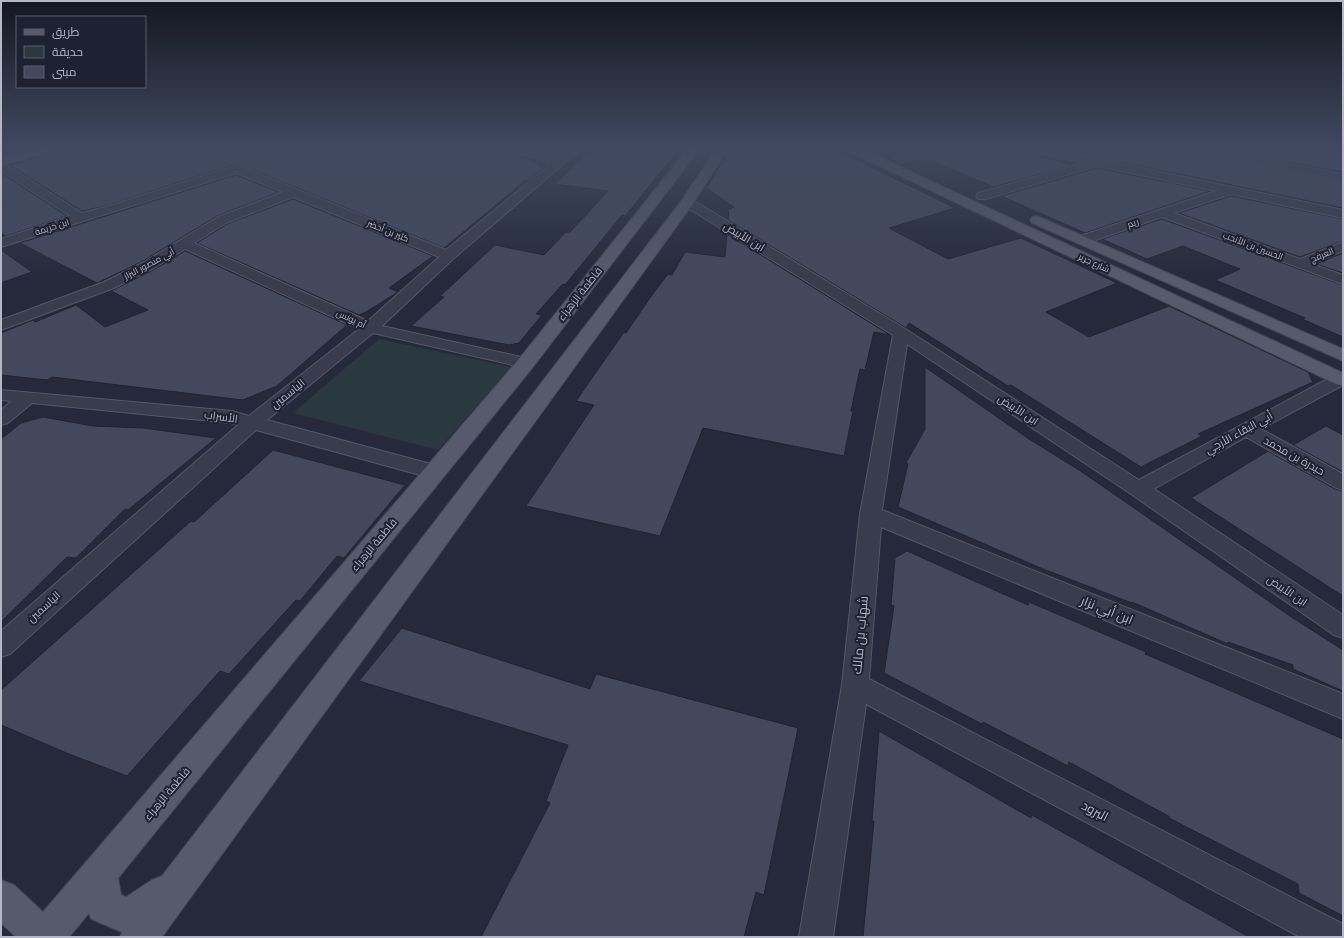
<svg xmlns="http://www.w3.org/2000/svg" width="1344" height="938" font-family="Karla,Cairo,sans-serif">
	<rect width="100%" height="100%" fill="#25293b"/>
	<path fill="#2a3840" d="M 379,339 L 511,367 L 438,450 L 293,413 Z"/>
	<path fill="#44485d" stroke="#202333" d="M 81,146 L 291,146 L 109,205 L 82,211 L 10,165 Z
		M 315,146 L 483,146 L 536,162 L 542,169 L 529,180 L 526,180 L 444,248 L 251,169 L 313,149 Z
		M 595,146 L 682,146 L 625,216 L 622,215 L 565,285 L 563,284 L 536,314 L 542,315 L 519,343 L 509,345 L 411,326 L 444,297 L 440,296 L 495,245 L 544,255 L 566,232 L 570,232 L 608,191 L 555,184 Z
		M 733,146 L 828,146 L 955,208 L 889,228 L 948,259 L 1021,238 L 1117,283 L 1046,312 L 1089,337 L 1169,306 L 1308,372 L 1313,382 L 1198,434 L 1202,436 L 1141,467 L 1011,385 L 1008,386 L 909,323 L 906,328 L 728,220 L 729,209 L 734,207 L 706,188 Z
		M 899,146 L 946,146 L 913,152 Z
		M 984,146 L 994,146 L 1073,165 L 994,187 L 928,159 L 978,150 Z
		M 1094,146 L 1161,146 L 1163,149 L 1187,154 L 1203,155 L 1343,181 L 1343,208 L 1086,155 Z
		M 1200,146 L 1343,146 L 1343,172 L 1203,147 Z
		M 1097,168 L 1210,191 L 1085,233 L 1001,196 Z
		M 1,173 L 67,216 L 6,236 L 1,233 Z
		M 236,175 L 279,192 L 217,216 L 143,261 L 97,283 L 20,243 Z
		M 1231,196 L 1343,219 L 1343,241 L 1300,257 L 1179,213 Z
		M 293,199 L 433,256 L 389,288 L 398,292 L 366,312 L 359,315 L 197,243 L 227,224 Z
		M 1162,219 L 1343,285 L 1343,337 L 1302,319 L 1305,318 L 1215,280 L 1240,269 L 1183,246 L 1147,259 L 1102,239 Z
		M 727,234 L 890,335 L 874,332 L 865,370 L 860,369 L 851,411 L 853,411 L 844,456 L 703,428 L 660,536 L 526,506 L 594,405 L 576,401 L 624,332 L 626,333 L 652,295 L 668,274 L 672,275 L 685,252 L 725,257 Z
		M 1,250 L 32,272 L 1,283 Z
		M 185,251 L 347,325 L 277,386 L 243,400 L 52,377 L 47,380 L 1,375 L 1,333 L 33,320 L 35,322 L 76,305 L 105,327 L 148,310 L 111,291 L 155,269 Z
		M 1343,253 L 1343,273 L 1316,264 Z
		M 925,367 L 1029,439 L 1082,472 L 1293,618 L 1343,650 L 1343,691 L 1293,669 L 1293,665 L 1228,642 L 1228,644 L 1132,602 L 1132,603 L 1043,569 L 898,507 L 908,464 L 906,463 L 925,429 Z
		M 43,417 L 93,426 L 143,428 L 216,438 L 128,510 L 125,509 L 76,558 L 67,557 L 1,622 L 1,439 L 21,423 Z
		M 1326,426 L 1343,435 L 1343,472 L 1293,445 Z
		M 273,450 L 405,485 L 344,558 L 337,556 L 300,601 L 296,600 L 229,674 L 220,671 L 127,776 L 69,754 L 1,725 L 1,690 L 191,521 L 194,522 Z
		M 1268,451 L 1335,489 L 1343,491 L 1343,596 L 1191,498 Z
		M 907,551 L 1028,605 L 1029,602 L 1146,652 L 1145,654 L 1343,739 L 1343,916 L 1299,893 L 1298,884 L 1169,818 L 1170,817 L 1069,762 L 1068,766 L 983,722 L 982,724 L 884,673 L 894,606 L 891,605 L 895,558 Z
		M 402,628 L 590,689 L 596,674 L 798,728 L 764,895 L 756,892 L 744,937 L 481,937 L 550,803 L 546,801 L 568,745 L 359,681 Z
		M 879,731 L 1031,818 L 1032,815 L 1249,937 L 863,937 L 874,821 L 872,821 Z"/>
	<g fill="none" stroke-linecap="round" stroke-linejoin="round">
		<defs>
			<path id="minor" d="M 297,146 L 314,146 L 313,148 L 247,169 L 446,250 L 552,163 L 500,148 L 499,146 L 517,146 L 558,158 L 572,146 L 584,146 L 453,259 L 382,326 L 526,358 L 532,359 L 534,363 L 532,367 L 526,368 L 373,333 L 267,420 L 442,467 L 445,472 L 442,477 L 435,479 L 256,430 L 10,654 L 1,657 L 1,631 L 238,425 L 231,423 L 32,403 L 8,423 L 1,425 L 1,410 L 12,401 L 1,400 L 1,390 L 232,411 L 249,416 L 359,329 L 185,249 L 154,268 L 114,288 L 1,330 L 1,320 L 104,282 L 144,262 L 218,217 L 283,192 L 236,173 L 1,247 L 1,239 L 70,216 L 1,171 L 1,163 L 5,164 L 82,213 L 109,206 ZM 293,197 L 439,257 L 368,321 L 194,243 L 226,223 Z
				M 957,146 L 983,146 L 978,149 L 900,162 L 895,159 L 900,156 Z
				M 1014,146 L 1036,146 L 1343,210 L 1343,218 L 1231,194 L 1174,213 L 1300,259 L 1343,242 L 1343,251 L 1312,264 L 1343,275 L 1343,284 L 1162,217 L 1087,243 L 1077,243 L 1075,240 L 1077,237 L 1216,191 L 1097,166 L 986,199 L 978,199 L 976,196 L 978,193 L 1084,163 L 1019,149 Z
				M 1162,146 L 1203,148 L 1343,174 L 1343,180 L 1203,154 L 1187,153 L 1163,148 Z
				M 687,198 L 691,199 L 907,330 L 1139,480 L 1335,375 L 1343,374 L 1343,385 L 1261,429 L 1343,474 L 1343,490 L 1336,488 L 1246,437 L 1154,489 L 1343,615 L 1343,638 L 1334,635 L 1131,494 L 907,344 L 882,510 L 1343,694 L 1343,719 L 881,527 L 869,679 L 1343,924 L 1343,937 L 1300,937 L 866,704 L 833,937 L 799,937 L 842,685 L 860,514 L 893,335 L 683,205 L 681,202 L 683,199 Z"/>
			<path id="major" d="M 47,146 L 68,146 L 66,148 L 1,166 L 1,158 Z
				M 690,146 L 702,146 L 533,367 L 118,878 L 121,895 L 126,897 L 152,880 L 162,876 L 682,200 L 718,146 L 730,146 L 692,205 L 162,937 L 120,937 L 122,932 L 91,919 L 89,913 L 69,937 L 16,937 L 1,923 L 1,880 L 14,885 L 43,912 L 519,359 Z
				M 840,146 L 856,146 L 1343,373 L 1343,386 L 1336,384 L 842,148 Z
				M 1037,216 L 1343,349 L 1343,361 L 1032,223 L 1030,220 L 1032,217 Z"/>
		</defs>
		<use href="#minor" stroke="#545767" stroke-width="2"/>
		<use href="#major" stroke="#424555" stroke-width="2"/>
		<use href="#minor" fill="#393c4c" fill-rule="evenodd"/>
		<use href="#major" fill="#575a6c" fill-rule="evenodd"/>
	</g>
	<linearGradient id="sky" x2="0" y2="1"><stop stop-color="#141720"/><stop offset="0.53" stop-color="#404960"/><stop offset="1" stop-color="#404960" stop-opacity="0"/></linearGradient>
	<rect width="1344" height="278" fill="url(#sky)"/>
	<g text-anchor="middle" dominant-baseline="central" stroke-width="4" stroke-linejoin="round" paint-order="stroke">
		<g font-size="9" fill="#b5b7c7" stroke="#1e2131">
			<text transform="translate(1133 223) rotate(-19)">ريم</text>
			<text transform="translate(52 227) rotate(-18)">ابن خزيمة</text>
			<text transform="translate(388 231) rotate(22)">كثير بن أخضر</text>
			<text transform="translate(1253 246) rotate(21)">الحسين بن الأنجب</text>
			<text transform="translate(1322 255) rotate(-23)">العرفج</text>
			<text transform="translate(1094 263) rotate(25)">شارع جرير</text>
			<text transform="translate(149 264) rotate(-28)">أبي منصور البزاز</text>
			<text transform="translate(351 319) rotate(25)">أم يونس</text>
		</g>
		<g font-size="11" fill="#b5b7c7" stroke="#1e2131">
			<text transform="translate(744 237) rotate(31)">ابن الأبيض</text>
			<text transform="translate(580 294) rotate(-52)">فاطمة الزهراء</text>
			<text transform="translate(288 394) rotate(-39)">الياسمين</text>
			<text transform="translate(1018 410) rotate(33)">ابن الأبيض</text>
			<text transform="translate(221 417) rotate(8)">الأسراب</text>
			<text transform="translate(1239 433) rotate(-29)">أبي البقاء الأزجي</text>
			<text transform="translate(1294 456) rotate(29)">حيدرة بن محمد</text>
			<text transform="translate(374 545) rotate(-50)">فاطمة الزهراء</text>
			<text transform="translate(1287 591) rotate(34)">ابن الأبيض</text>
			<text transform="translate(44 607) rotate(-42)">الياسمين</text>
			<text transform="translate(167 794) rotate(-50)">فاطمة الزهراء</text>
		</g>
		<g font-size="13" fill="#b5b7c7" stroke="#1e2131">
			<text transform="translate(1107 610) rotate(22)">ابن أبي نزار</text>
			<text transform="translate(860 635) rotate(-85)">شهاب بن مالك</text>
			<text transform="translate(1095 811) rotate(28)">البرود</text>
		</g>
	</g>
	<rect width="1344" height="938" fill="none" stroke="#b5b7c7" stroke-width="4"/>
	<rect x="16" y="16" width="130" height="72" fill="#1e2131" stroke="#5a5d6d"/>
	<rect x="24" y="29" width="20" height="6" fill="#575a6c" stroke="#5a5d6d"/>
	<text x="52" y="36" font-size="12" fill="#b5b7c7">طريق</text>
	<rect x="24" y="46" width="20" height="12" fill="#2a3840" stroke="#5a5d6d"/>
	<text x="52" y="56" font-size="12" fill="#b5b7c7">حديقة</text>
	<rect x="24" y="66" width="20" height="12" fill="#44485d" stroke="#5a5d6d"/>
	<text x="52" y="76" font-size="12" fill="#b5b7c7">مبنى</text>
</svg>
